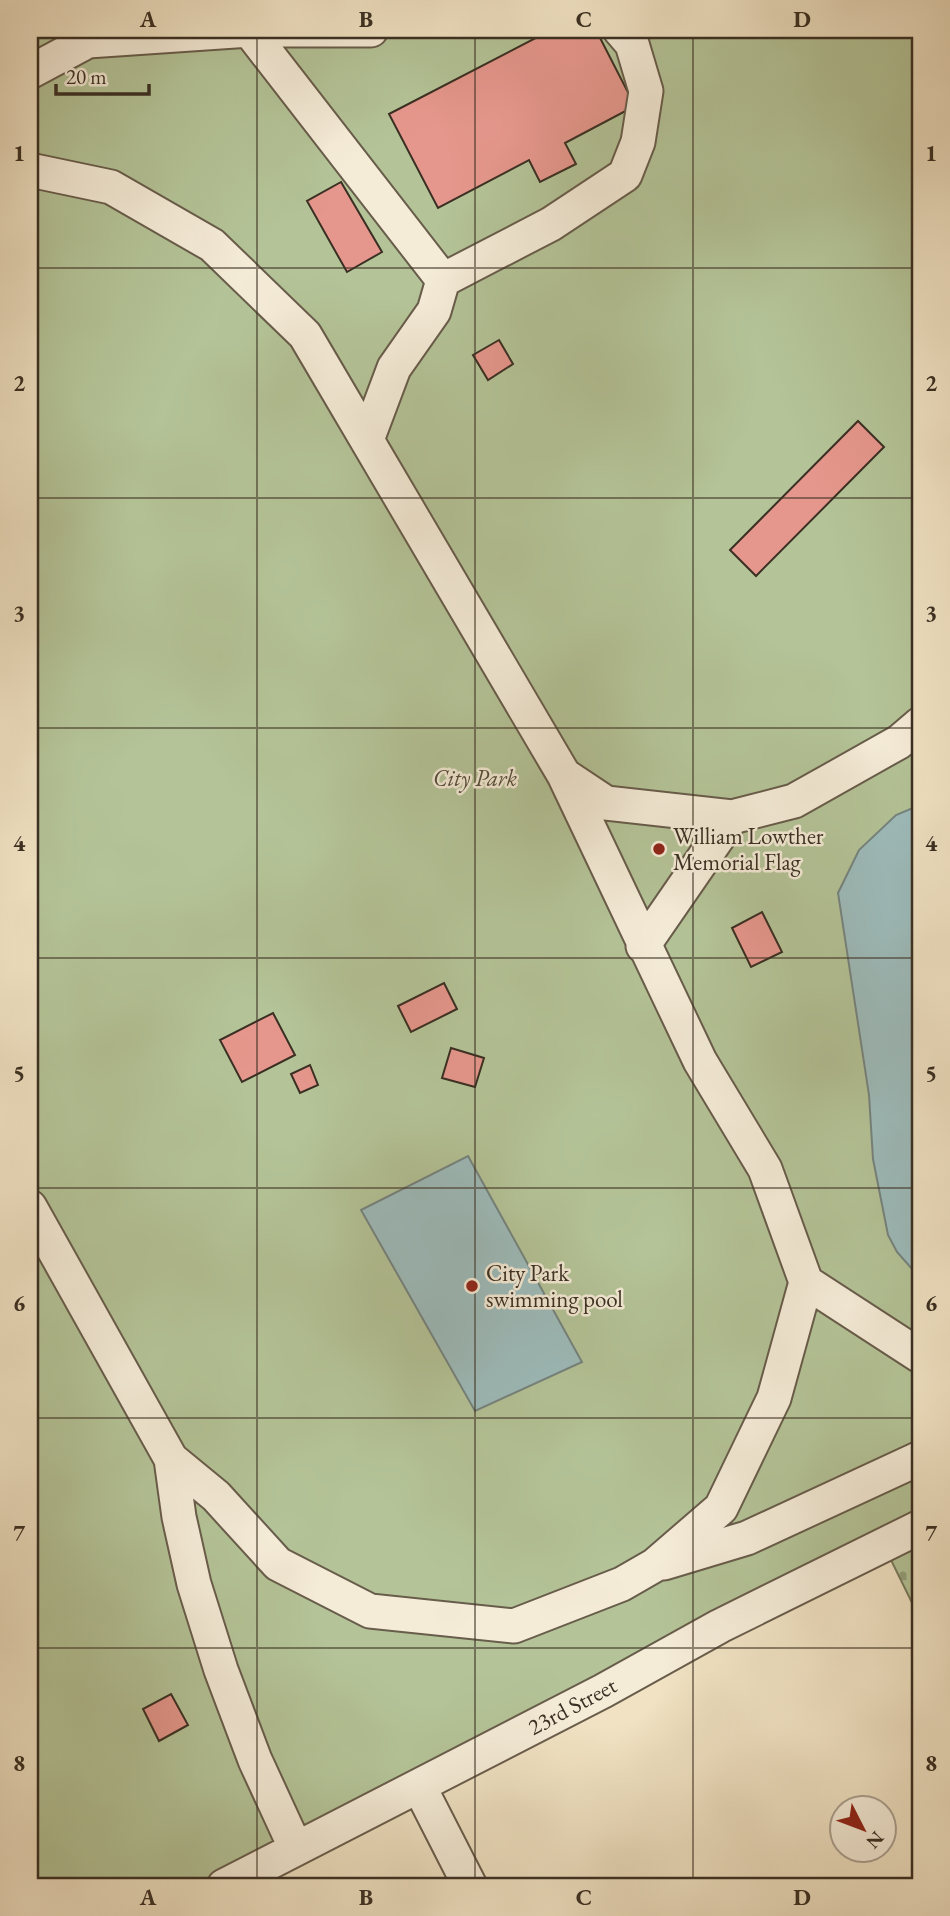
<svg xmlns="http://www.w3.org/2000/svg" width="950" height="1916" font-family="'EB Garamond',serif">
	<defs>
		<pattern id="cemetery-stones" width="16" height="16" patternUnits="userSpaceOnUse" patternTransform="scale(1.75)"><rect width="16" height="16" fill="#b4c498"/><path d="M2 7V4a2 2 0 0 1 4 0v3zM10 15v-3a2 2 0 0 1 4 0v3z" fill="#93a07c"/></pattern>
	</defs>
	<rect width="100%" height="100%" fill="#f0e2c3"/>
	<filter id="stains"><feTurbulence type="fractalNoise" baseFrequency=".00286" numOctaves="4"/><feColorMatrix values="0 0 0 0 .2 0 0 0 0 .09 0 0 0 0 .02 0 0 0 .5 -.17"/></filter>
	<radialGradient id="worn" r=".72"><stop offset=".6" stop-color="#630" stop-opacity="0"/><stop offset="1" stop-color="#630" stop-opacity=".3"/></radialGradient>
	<path fill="#b4c498" stroke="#777a5e" stroke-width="2" d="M 30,30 L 920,30 L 920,1527 L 223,1886 L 30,1886 Z"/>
	<path fill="url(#cemetery-stones)" stroke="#777a5e" stroke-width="2" d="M 920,1540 L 920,1619 L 890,1558 Z"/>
	<path fill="#9dbcbc" stroke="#75847f" stroke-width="2" d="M 920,805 L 920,1278 L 897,1252 L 888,1235 L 873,1159 L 869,1095 L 838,893 L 859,850 L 896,815 Z
		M 468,1156 L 582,1362 L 475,1411 L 361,1210 Z"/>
	<path fill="#e6978d" stroke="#3a2f23" stroke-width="2" d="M 551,30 L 596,30 L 635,106 L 565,143 L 576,164 L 540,182 L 529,160 L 438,208 L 389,114 Z
		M 341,182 L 382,252 L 347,272 L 307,201 Z
		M 499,340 L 513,364 L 488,380 L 473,355 Z
		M 858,421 L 884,447 L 756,576 L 730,550 Z
		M 762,912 L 782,952 L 751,967 L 732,928 Z
		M 444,983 L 457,1009 L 411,1032 L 398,1006 Z
		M 273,1013 L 295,1055 L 242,1082 L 220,1040 Z
		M 451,1048 L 484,1058 L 475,1087 L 442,1078 Z
		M 310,1065 L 318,1085 L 300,1093 L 291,1074 Z
		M 171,1694 L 188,1725 L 159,1741 L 143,1709 Z"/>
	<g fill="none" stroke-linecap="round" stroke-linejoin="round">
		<defs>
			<path id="minor" d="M 249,30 L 443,280
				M 30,72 L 88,41 L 250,30 L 371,30
				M 30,170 L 111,187 L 212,245 L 305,335 L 564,775 L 700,1061 L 765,1169 L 806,1282 L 774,1398 L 721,1508 L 655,1565 L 622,1584 L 514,1626 L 370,1611 L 278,1564 L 216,1496 L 171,1459
				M 367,440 L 394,368 L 434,311 L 443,280 L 551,224 L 625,175 L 638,142 L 646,91 L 632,44 L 620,30
				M 564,775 L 606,803 L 732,817 L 794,801 L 899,742 L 920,724
				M 643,946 L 732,817
				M 30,1207 L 171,1459 L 179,1517 L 194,1584 L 221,1670 L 255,1760 L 296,1849
				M 806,1282 L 920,1356
				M 664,1563 L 747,1538 L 920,1458
				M 419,1786 L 470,1886
				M 224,1886 L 603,1691 L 720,1626 L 920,1527"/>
		</defs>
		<use href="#minor" stroke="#685c4b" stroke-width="37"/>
		<use href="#minor" stroke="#f5ecd8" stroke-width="33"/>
	</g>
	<path fill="none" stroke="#3a2f23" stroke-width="2" stroke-opacity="0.55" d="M 257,30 L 257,1886M 475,30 L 475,1886M 693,30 L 693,1886M 30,268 L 920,268M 30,498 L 920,498M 30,728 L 920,728M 30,958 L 920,958M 30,1188 L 920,1188M 30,1418 L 920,1418M 30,1648 L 920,1648"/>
	<g fill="#8f2418" stroke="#f5ecd8" stroke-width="2.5">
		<circle cx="659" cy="849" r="7"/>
		<circle cx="472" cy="1286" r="7"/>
	</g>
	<g text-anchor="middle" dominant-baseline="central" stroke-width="5" stroke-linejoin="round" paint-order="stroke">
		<g font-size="23" font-style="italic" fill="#524d3a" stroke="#f5ecd8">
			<text x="475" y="778">City Park</text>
		</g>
		<g font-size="23" fill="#3a2f23" stroke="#f5ecd8" text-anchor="start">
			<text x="673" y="836">William Lowther<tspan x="673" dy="26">Memorial Flag</tspan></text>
			<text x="486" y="1273">City Park<tspan x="486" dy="26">swimming pool</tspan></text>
		</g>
		<g font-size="23" fill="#3a2f23" stroke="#f5ecd8">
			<text transform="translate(572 1706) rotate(-28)">23rd Street</text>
		</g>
	</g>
	<rect width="950" height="1916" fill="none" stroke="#f0e2c3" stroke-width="77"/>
	<g transform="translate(863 1829) rotate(132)"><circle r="33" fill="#f5ecd8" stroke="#aaa090" stroke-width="2"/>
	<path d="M0-5L12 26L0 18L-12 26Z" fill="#8f2418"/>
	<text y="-10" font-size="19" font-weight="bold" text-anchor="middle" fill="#3a2f23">N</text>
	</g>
	<path d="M56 84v10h93v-10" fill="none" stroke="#3a2f23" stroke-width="3.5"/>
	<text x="66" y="84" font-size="21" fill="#3a2f23" stroke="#f5ecd8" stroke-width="5" paint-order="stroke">20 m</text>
	<rect x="38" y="38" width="874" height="1840" fill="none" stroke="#3a2f23" stroke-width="2.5"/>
	<g font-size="23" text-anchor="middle" font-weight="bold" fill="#3a2f23">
		<text x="148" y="27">A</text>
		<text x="366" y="27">B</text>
		<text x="584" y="27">C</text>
		<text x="802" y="27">D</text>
		<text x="19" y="161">1</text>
		<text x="931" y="161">1</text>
		<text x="19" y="391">2</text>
		<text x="931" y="391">2</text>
		<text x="19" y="621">3</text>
		<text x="931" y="621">3</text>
		<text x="19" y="851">4</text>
		<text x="931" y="851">4</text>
		<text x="19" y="1081">5</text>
		<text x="931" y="1081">5</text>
		<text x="19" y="1311">6</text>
		<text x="931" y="1311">6</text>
		<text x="19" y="1541">7</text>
		<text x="931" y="1541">7</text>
		<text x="19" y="1771">8</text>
		<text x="931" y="1771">8</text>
		<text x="148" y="1905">A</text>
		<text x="366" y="1905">B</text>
		<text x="584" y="1905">C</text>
		<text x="802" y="1905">D</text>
	</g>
	<rect width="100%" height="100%" filter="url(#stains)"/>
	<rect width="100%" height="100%" fill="url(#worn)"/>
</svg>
